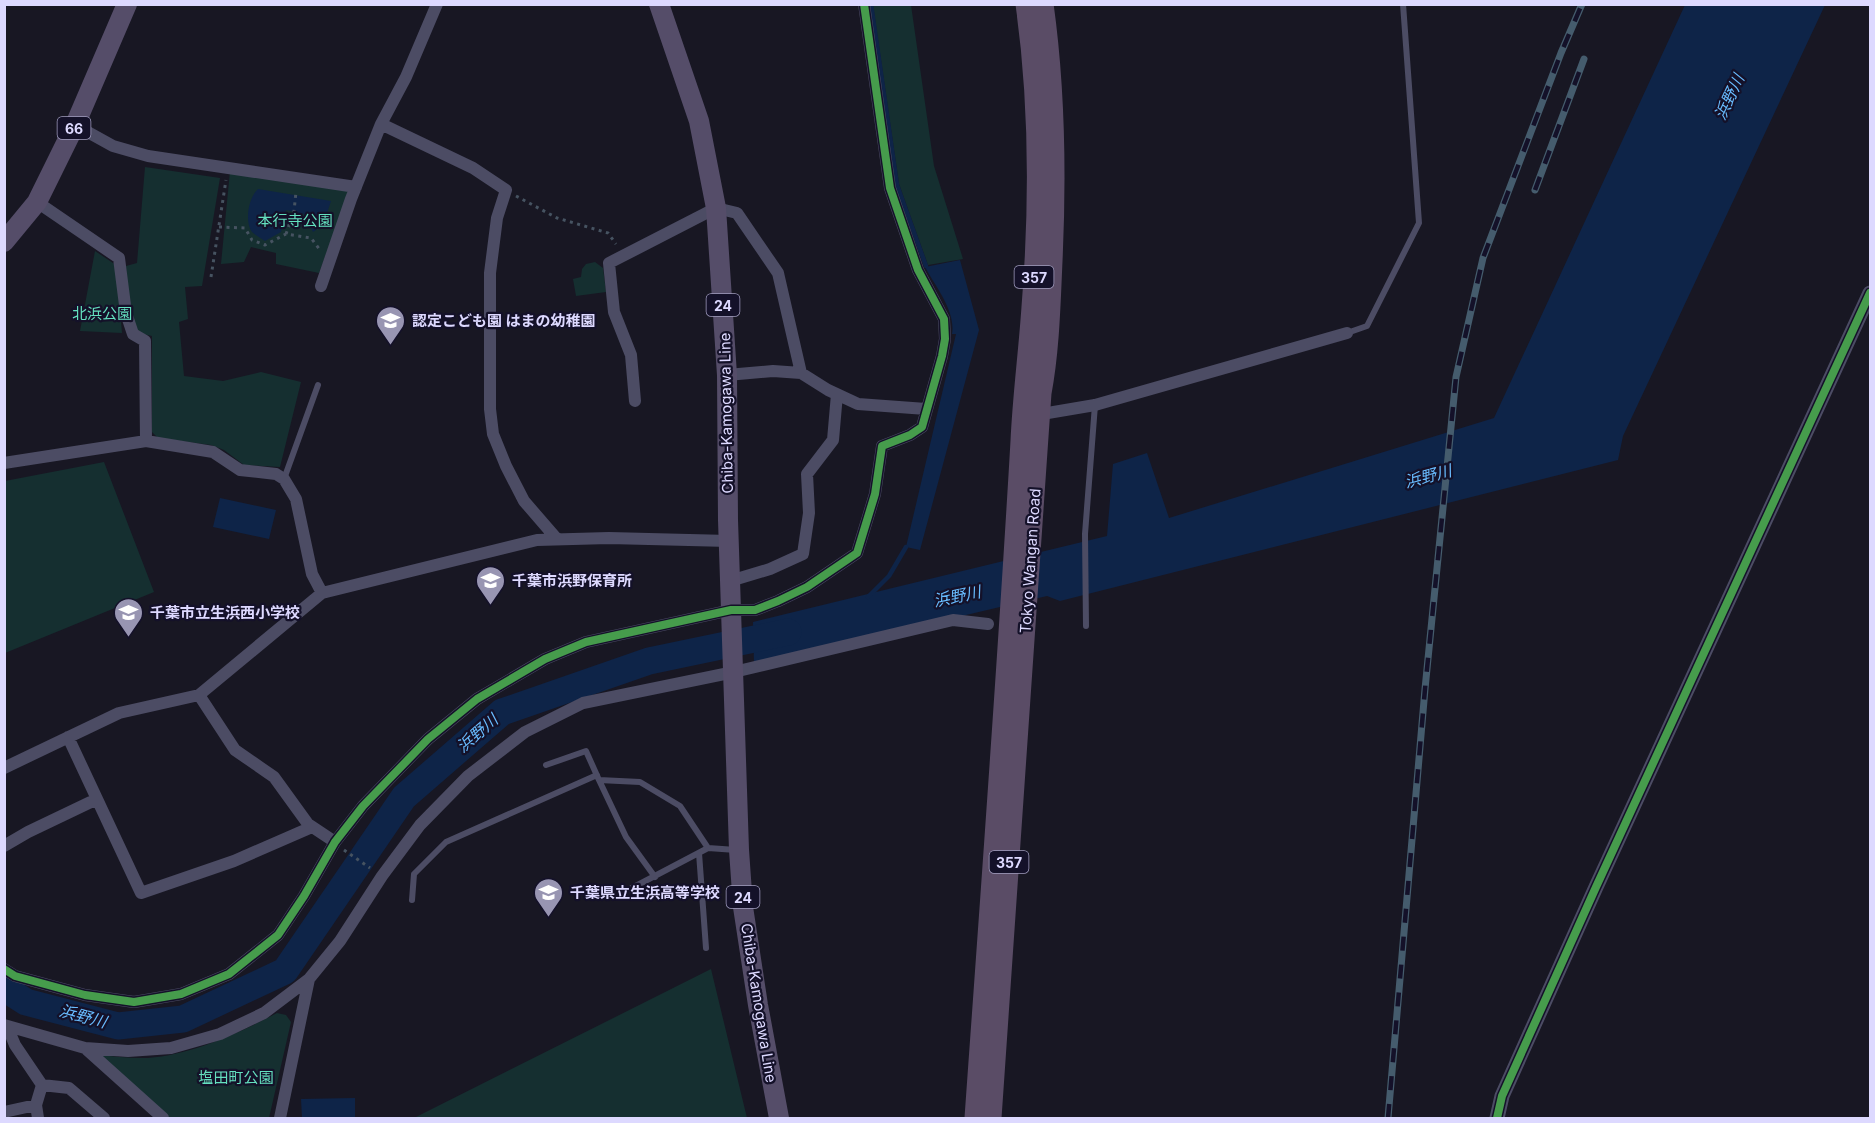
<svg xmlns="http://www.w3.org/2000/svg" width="1875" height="1123" font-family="Inter,'Noto Sans JP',sans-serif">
	<rect width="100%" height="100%" fill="#181723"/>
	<path fill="#152f30" d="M 873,5 L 911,5 L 934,166 L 963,259 L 928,265 L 899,184 Z
		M 145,167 L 220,178 L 202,286 L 185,287 L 188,319 L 179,322 L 184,376 L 223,381 L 261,372 L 301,382 L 280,467 L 244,465 L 224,450 L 211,445 L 158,438 L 152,432 L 152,336 L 138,333 L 129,313 L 126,266 L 137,263 Z
		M 230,171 L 350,190 L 319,273 L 276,264 L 276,253 L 251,247 L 244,262 L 221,264 Z
		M 95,251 L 116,265 L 122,333 L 80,331 Z
		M 595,262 L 603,268 L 606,292 L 576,296 L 573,279 L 581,277 L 582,269 L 586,264 Z
		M 104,462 L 154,592 L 5,653 L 5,481 Z
		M 711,969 L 747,1118 L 414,1118 Z
		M 277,1013 L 286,1015 L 291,1022 L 269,1118 L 169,1118 L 99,1055 C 113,1056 127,1058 141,1058 C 184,1058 239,1033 277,1013 Z"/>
	<path fill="#0e2448" d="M 1685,5 L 1825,5 L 1623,436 L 1618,460 L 1060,601 L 1047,596 L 754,665 L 753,622 L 1107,536 L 1113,464 L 1147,453 L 1169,518 L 1494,418 Z
		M 258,189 L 331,201 C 327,213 324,226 313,232 L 304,214 L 286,210 L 281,232 L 265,241 C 261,238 255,235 252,232 C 244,221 249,197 258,189 Z
		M 960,260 L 979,330 L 920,550 L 906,547 L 956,334 L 952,334 C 956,311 935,286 925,267 Z
		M 220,498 L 276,510 L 269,539 L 213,527 Z
		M 355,1098 L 355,1118 L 302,1118 L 301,1099 Z"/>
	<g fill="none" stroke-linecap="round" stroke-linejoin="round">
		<path stroke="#0e2448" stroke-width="4.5" d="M 871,4 L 897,185 L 926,266
			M 868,597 L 889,576 L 906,547"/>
		<path stroke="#0e2448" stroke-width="27" d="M 4,988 L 26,1002 L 118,1026 L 183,1019 L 285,971 L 404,797 L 502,712 L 649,661 L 788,632"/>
		<path stroke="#465361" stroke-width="3" stroke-dasharray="3 4.5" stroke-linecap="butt" d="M 516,196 L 557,218 L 608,233 L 616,244
			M 219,227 L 245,228 L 252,240 L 265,245 L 286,234 L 311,238 L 320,250
			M 286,234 L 294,211 L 296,192
			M 211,277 L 226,180
			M 344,850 L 370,868"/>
		<path stroke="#4c4c64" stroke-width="6" d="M 1347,333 L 1367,326 L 1419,223 L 1403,4
			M 284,479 L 318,385
			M 1086,626 L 1085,534 L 1095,405
			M 546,765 L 586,751 L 599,780 L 640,782 L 680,806 L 708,848
			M 599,780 L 626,837 L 655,877
			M 699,853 L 706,948
			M 630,889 L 708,848 L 736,850
			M 412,900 L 414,874 L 446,842 L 597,775"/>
		<path stroke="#4c4c64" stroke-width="12" d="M 381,124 L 473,168 L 506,190 L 497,218 L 490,273 L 490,409 L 493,434 L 506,466 L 524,501 L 556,538
			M 75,125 L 113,146 L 148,156 L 356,187
			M 37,202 L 119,258 L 126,313 L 133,334 L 145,341 L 146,441
			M 321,286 L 351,199 L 381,124 L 406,77 L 437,4
			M 727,375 L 773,371 L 801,373 L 828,390 L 858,404 L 926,409
			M 635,401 L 631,355 L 614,312 L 609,263 L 716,208 L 737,213 L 778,273 L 801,373
			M 1036,415 L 1095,405 L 1347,333
			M 4,463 L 146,441 L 213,452 L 240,470 L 276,474 L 284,479 L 296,499 L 312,574 L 322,593
			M 730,581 L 770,569 L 803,554 L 809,513 L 807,474 L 833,440 L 837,394
			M 199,695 L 235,750 L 274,777 L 308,824 L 335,842
			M 68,737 L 141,893 L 234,861 L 312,827
			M 4,768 L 119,713 L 199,695 L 322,593 L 537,540 L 609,538 L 729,541
			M 4,846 L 28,832 L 97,799
			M 4,969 L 15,976 L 85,995 L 134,1002 L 181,994 L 229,974 L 278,935 L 304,896 L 335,842 L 363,806 L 428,739 L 477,699 L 545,659 L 586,642 L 731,610 L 755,610 L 778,601 L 807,587 L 857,553 L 875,494 L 882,446 L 910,435 L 922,427 L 942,356 L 945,339 L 944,319 L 918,270 L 890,188 L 864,4
			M 4,1025 L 85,1048 L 128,1051 L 171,1048 L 220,1034 L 264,1013 L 309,979 L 340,941 L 382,876 L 420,825 L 468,776 L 525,732 L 583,703 L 734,672 L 953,620 L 988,624
			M 7,1026 L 15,1045 L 42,1085 L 69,1088 L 104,1118
			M 85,1048 L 163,1118
			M 4,1112 L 36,1105
			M 38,1118 L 36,1105 L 42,1085
			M 280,1118 L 309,979"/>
		<path stroke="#4c4c64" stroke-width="15" d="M 1497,1118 L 1502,1096 L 1596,887 L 1870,293"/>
		<path stroke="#554d69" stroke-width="20" d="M 659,4 L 699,121 L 716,208 L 727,375 L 728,520 L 739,850 L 743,907 L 758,1005 L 779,1118
			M 4,242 L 37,202 L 75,125 L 127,4"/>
		<path stroke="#5a4c66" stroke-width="21" d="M 975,1118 C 991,893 1008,667 1021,441 C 1023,396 1029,352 1032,307 C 1040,207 1040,104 1026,4
			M 991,1118 L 1041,393 C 1049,350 1050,305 1052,261 C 1056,175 1055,90 1043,4"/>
		<defs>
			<path id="rail" d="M 1535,190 L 1584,59
				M 1388,1118 L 1425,689 L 1456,377 L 1483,258 L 1561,53 L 1582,4"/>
		</defs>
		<use href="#rail" stroke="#455c6d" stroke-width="7"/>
		<use href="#rail" stroke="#141129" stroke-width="4.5" stroke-dasharray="14" stroke-linecap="butt"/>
		<defs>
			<path id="cycleway" d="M 4,969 L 15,976 L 85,995 L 134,1002 L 181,994 L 229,974 L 278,935 L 304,896 L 335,842 L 363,806 L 428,739 L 477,699 L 545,659 L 586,642 L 731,610 L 755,610 L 778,601 L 807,587 L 857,553 L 875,494 L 882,446 L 910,435 L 922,427 L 942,356 L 945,339 L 944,319 L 918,270 L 890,188 L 864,4
				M 1497,1118 L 1502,1096 L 1596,887 L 1870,293"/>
		</defs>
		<use href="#cycleway" stroke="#141129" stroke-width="11"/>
		<use href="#cycleway" stroke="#469c4c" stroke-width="8"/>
	</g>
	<defs>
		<symbol id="school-pin" viewBox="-11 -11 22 30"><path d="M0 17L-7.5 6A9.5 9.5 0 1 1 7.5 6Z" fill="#9895b2" stroke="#141129"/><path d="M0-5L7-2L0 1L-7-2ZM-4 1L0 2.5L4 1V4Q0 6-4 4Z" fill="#fff"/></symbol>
	</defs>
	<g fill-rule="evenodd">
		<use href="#school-pin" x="374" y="304" width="33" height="45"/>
		<use href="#school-pin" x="474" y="564" width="33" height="45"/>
		<use href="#school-pin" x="112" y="596" width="33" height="45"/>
		<use href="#school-pin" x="532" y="876" width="33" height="45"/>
	</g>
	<g text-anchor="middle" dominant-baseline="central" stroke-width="4.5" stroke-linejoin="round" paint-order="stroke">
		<g fill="#141129" stroke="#a19dbf" stroke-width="1.5">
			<rect x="57.5" y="117" width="33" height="22" rx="4.5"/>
			<rect x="1014.5" y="266" width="39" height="22" rx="4.5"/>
			<rect x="706.5" y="294" width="33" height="22" rx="4.5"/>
			<rect x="989.5" y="851" width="39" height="22" rx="4.5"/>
			<rect x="726.5" y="886" width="33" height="22" rx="4.5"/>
		</g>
		<g font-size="14" font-weight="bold" fill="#ddd9ff">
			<text x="74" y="128">66</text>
			<text x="1034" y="277">357</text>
			<text x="723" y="305">24</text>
			<text x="1009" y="862">357</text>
			<text x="743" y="897">24</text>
		</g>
		<g font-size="15" fill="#64e0bf" stroke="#141129">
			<text x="295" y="220">本行寺公園</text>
			<text x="102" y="313">北浜公園</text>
			<text x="236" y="1077">塩田町公園</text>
		</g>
		<g font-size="15" font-weight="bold" fill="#ddd9ff" stroke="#141129" text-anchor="start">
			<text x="412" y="320">認定こども園 はまの幼稚園</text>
			<text x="512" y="580">千葉市浜野保育所</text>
			<text x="150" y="612">千葉市立生浜西小学校</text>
			<text x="570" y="892">千葉県立生浜高等学校</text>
		</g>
		<g font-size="15" fill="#ddd9ff" stroke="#141129">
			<text transform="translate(726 413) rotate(-91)">Chiba-Kamogawa Line</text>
			<text transform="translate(1030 561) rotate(-86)">Tokyo Wangan Road</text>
			<text transform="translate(759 1003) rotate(81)">Chiba-Kamogawa Line</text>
		</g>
		<g font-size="16" font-style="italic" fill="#68bbfe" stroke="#141129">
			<text transform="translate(1729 97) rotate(-65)">浜野川</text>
			<text transform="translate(1428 476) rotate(-15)">浜野川</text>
			<text transform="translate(957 596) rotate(-12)">浜野川</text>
			<text transform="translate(477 733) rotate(-41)">浜野川</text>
			<text transform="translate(83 1016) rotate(15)">浜野川</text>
		</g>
	</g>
	<rect width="1875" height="1123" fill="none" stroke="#ddd9ff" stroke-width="12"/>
</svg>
